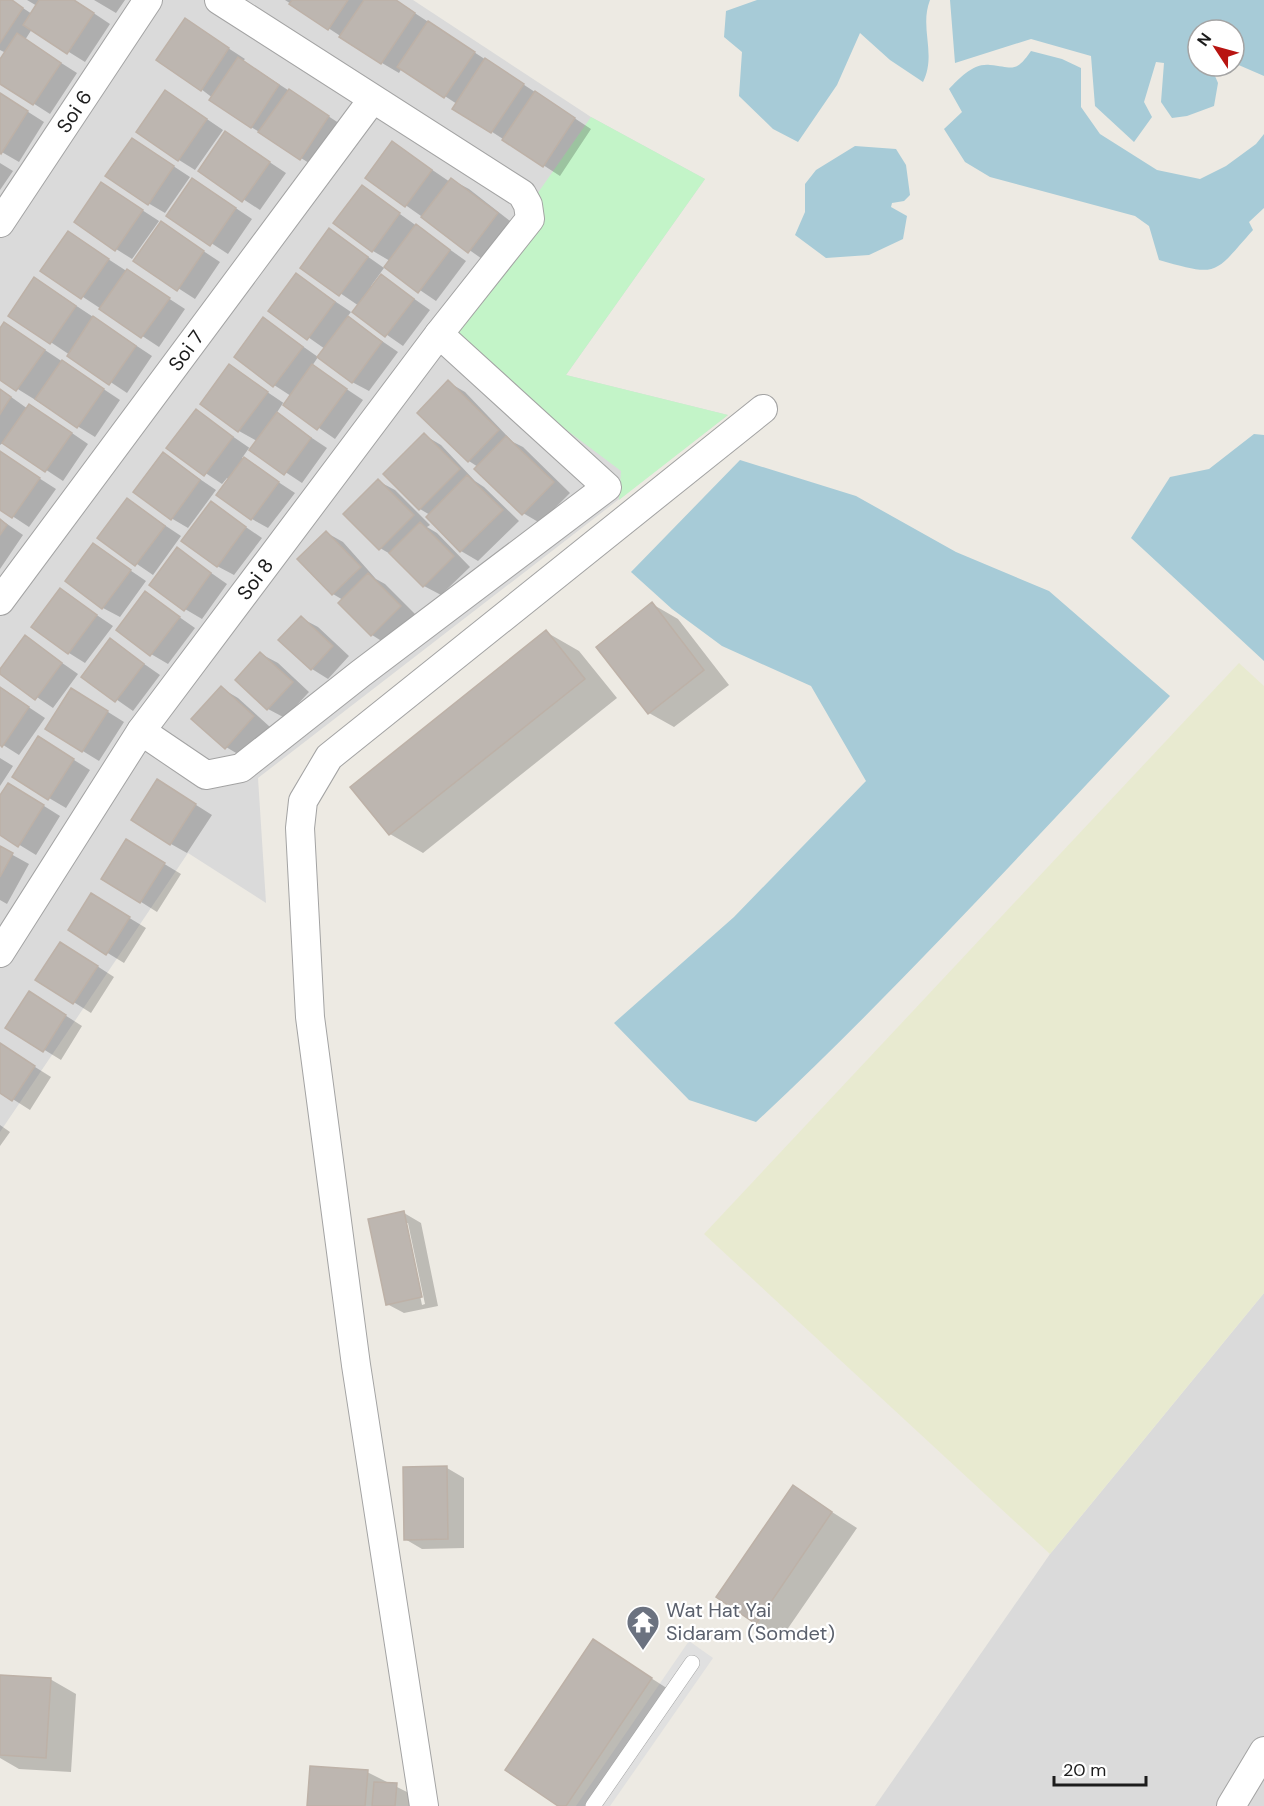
<svg xmlns="http://www.w3.org/2000/svg" width="1264" height="1806" font-family="'DM Sans',sans-serif">
	<rect width="100%" height="100%" fill="#edeae3"/>
	<path fill="#dadada" d="M 0,0 L 413,0 L 591,117 L 705,179 L 566,375 L 728,415 L 258,778 L 266,903 L 188,853 L 0,1132 Z
		M 1264,1293 L 1264,1806 L 875,1806 L 1050,1554 Z"/>
	<path fill="#e8ead0" d="M 1239,663 L 1264,686 L 1264,1293 L 1050,1554 L 704,1234 Z"/>
	<path fill="#c3f4c8" d="M 591,117 L 705,179 L 566,375 L 728,415 L 619,500 L 621,471 L 439,334 Z"/>
	<path fill="#e0e0e0" d="M 689,1641 L 713,1658 L 610,1806 L 576,1806 Z"/>
	<path fill="#a7cbd7" d="M 757,0 L 930,0 C 919,28 937,54 923,82 L 890,60 L 860,33 L 837,85 L 798,142 L 773,129 L 739,96 L 742,52 L 724,37 L 726,11 Z
		M 950,0 L 1264,0 L 1264,76 L 1234,63 L 1234,30 L 1198,30 L 1198,66 L 1214,66 L 1212,69 L 1218,83 L 1214,106 L 1187,116 L 1172,118 L 1161,102 L 1164,63 L 1156,62 L 1144,102 L 1152,117 L 1134,142 L 1095,106 L 1091,56 L 1031,39 L 955,63 Z
		M 1031,51 L 1062,59 L 1081,68 L 1081,107 L 1100,134 L 1157,170 L 1200,179 L 1226,166 L 1256,144 L 1264,134 L 1264,208 L 1249,222 L 1253,230 C 1213,275 1219,277 1159,260 L 1149,226 L 1135,216 L 990,177 L 965,162 L 944,129 L 962,112 L 949,89 C 960,78 973,63 990,65 C 1013,67 1015,74 1031,51 Z
		M 855,146 L 896,149 L 906,165 L 910,195 L 904,201 L 892,203 L 891,207 L 907,216 L 903,239 L 869,255 L 826,258 L 795,235 L 805,212 L 805,184 L 816,170 Z
		M 1254,434 L 1264,435 L 1264,661 L 1131,538 L 1170,477 L 1209,469 Z
		M 740,460 L 856,496 L 956,552 L 1049,591 L 1170,696 C 1034,839 901,987 756,1122 L 689,1100 L 614,1023 L 734,917 L 866,781 L 811,686 L 722,646 L 672,609 L 631,572 Z"/>
	<path fill="#0003" fill-rule="evenodd" d="M 0,0 L 11,0 L 32,14 L 37,6 L 27,0 L 74,0 L 110,24 L 85,62 L 32,29 L 25,40 L 77,73 L 50,114 L 0,82 L 0,62 L 6,53 L 0,50 Z
		M 94,0 L 125,0 L 116,13 Z
		M 285,0 L 395,0 L 591,129 L 560,176 L 455,108 L 457,104 L 402,68 L 399,73 L 382,63 Z
		M 185,20 L 245,59 L 243,61 L 345,127 L 317,168 L 251,127 L 201,89 Z
		M 0,94 L 44,122 L 19,162 L 0,151 Z
		M 182,102 L 223,130 L 195,170 L 179,160 Z
		M 226,133 L 286,173 L 260,210 L 200,171 Z
		M 393,143 L 450,182 L 452,180 L 469,189 L 514,224 L 485,261 L 367,178 Z
		M 149,150 L 190,177 L 165,213 L 148,203 Z
		M 0,163 L 13,171 L 0,190 Z
		M 102,184 L 159,221 L 132,259 L 116,249 Z
		M 362,187 L 466,261 L 436,301 L 386,267 L 390,261 L 373,251 Z
		M 209,190 L 252,219 L 228,254 L 168,215 Z
		M 161,223 L 220,262 L 195,299 L 136,261 Z
		M 330,230 L 384,268 L 371,286 L 373,287 L 382,276 L 430,310 L 403,346 L 354,312 L 359,306 L 302,267 Z
		M 68,233 L 185,309 L 159,347 L 42,270 Z
		M 296,275 L 351,312 L 347,317 L 398,352 L 369,391 L 352,382 L 325,349 L 271,311 Z
		M 51,289 L 152,356 L 127,393 L 10,315 Z
		M 264,319 L 318,357 L 312,366 L 363,400 L 335,439 L 283,403 L 276,414 L 327,448 L 302,483 L 249,448 L 242,458 L 295,493 L 268,528 L 252,519 L 229,479 L 227,478 L 222,484 L 168,448 L 196,411 L 251,449 L 257,441 L 239,431 L 229,366 L 285,404 L 291,396 L 274,385 Z
		M 0,331 L 21,334 L 120,400 L 95,437 L 0,378 Z
		M 448,382 L 465,392 L 513,442 L 523,447 L 570,493 L 540,523 L 523,513 L 478,467 L 469,461 Z
		M 0,389 L 28,409 L 30,406 L 47,416 L 88,444 L 63,481 L 4,442 L 0,445 Z
		M 424,435 L 441,445 L 475,481 L 484,487 L 519,521 L 478,561 L 461,551 L 428,517 L 430,515 L 420,509 Z
		M 0,453 L 56,489 L 29,527 L 0,508 Z
		M 163,454 L 216,490 L 188,528 L 171,518 Z
		M 378,481 L 395,490 L 430,525 L 427,527 L 437,533 L 470,567 L 441,595 L 424,586 L 397,558 L 380,548 Z
		M 127,500 L 181,536 L 153,575 L 99,538 Z
		M 211,503 L 262,538 L 234,575 L 217,566 Z
		M 0,519 L 23,535 L 0,569 Z
		M 327,533 L 343,542 L 376,579 L 385,584 L 417,616 L 388,645 L 372,635 L 343,600 L 333,594 Z
		M 93,545 L 146,581 L 120,617 L 103,608 Z
		M 177,549 L 227,584 L 202,619 L 185,609 Z
		M 60,590 L 113,626 L 85,663 L 69,653 Z
		M 145,593 L 195,628 L 168,664 L 151,654 Z
		M 652,604 L 678,619 L 729,685 L 674,727 L 649,713 Z
		M 301,618 L 318,627 L 349,656 L 328,679 L 312,669 Z
		M 546,632 L 579,651 L 617,698 L 423,853 L 390,834 Z
		M 25,637 L 78,674 L 53,708 L 0,672 Z
		M 110,640 L 160,675 L 133,711 L 83,676 Z
		M 261,654 L 278,663 L 309,692 L 285,718 L 268,709 Z
		M 0,688 L 45,718 L 19,755 L 0,743 Z
		M 221,688 L 238,698 L 270,727 L 243,757 L 226,747 Z
		M 89,700 L 124,722 L 99,761 L 47,729 Z
		M 55,748 L 90,770 L 66,808 L 49,798 Z
		M 0,758 L 13,766 L 0,786 Z
		M 174,791 L 212,815 L 187,853 L 171,844 Z
		M 25,794 L 60,816 L 36,855 L 0,833 L 0,797 Z
		M 0,848 L 29,864 L 7,904 L 0,900 Z
		M 143,851 L 181,874 L 157,912 L 103,878 Z
		M 108,905 L 146,928 L 124,963 L 70,930 Z
		M 77,953 L 114,977 L 91,1013 L 37,979 Z
		M 46,1003 L 82,1026 L 61,1060 L 7,1027 Z
		M 0,1045 L 51,1077 L 30,1110 L 0,1091 Z
		M 0,1125 L 10,1132 L 0,1146 Z
		M 404,1213 L 421,1223 L 438,1306 L 404,1313 L 387,1304 ZM 405,1223 L 408,1223 L 425,1304 L 422,1305 Z
		M 447,1468 L 464,1478 L 464,1548 L 422,1549 L 405,1539 Z
		M 793,1487 L 857,1528 L 782,1637 L 757,1623 Z
		M 593,1641 L 676,1694 L 601,1806 L 560,1806 Z
		M 0,1677 L 50,1679 L 76,1694 L 71,1772 L 19,1769 L 0,1758 Z
		M 367,1772 L 413,1795 L 412,1806 L 308,1806 Z"/>
	<path fill="#bdb6b0" stroke="#bdb1a7" stroke-width="1.5" d="M 0,0 L 12,0 L 23,8 L 0,43 Z
		M 39,0 L 74,0 L 94,13 L 67,54 L 23,25 Z
		M 292,0 L 348,0 L 328,30 L 289,4 Z
		M 364,0 L 396,0 L 415,13 L 381,64 L 339,37 Z
		M 185,18 L 229,48 L 201,91 L 156,60 Z
		M 428,21 L 475,52 L 444,98 L 397,67 Z
		M 17,33 L 61,63 L 33,105 L 0,84 L 0,59 Z
		M 238,57 L 279,85 L 251,128 L 209,100 Z
		M 485,58 L 524,84 L 491,133 L 452,109 Z
		M 289,89 L 329,116 L 300,160 L 258,132 Z
		M 165,90 L 207,119 L 178,161 L 136,132 Z
		M 535,91 L 575,118 L 543,167 L 502,140 Z
		M 0,93 L 28,111 L 1,154 L 0,153 Z
		M 225,131 L 270,162 L 242,202 L 198,171 Z
		M 132,138 L 174,166 L 148,205 L 105,176 Z
		M 392,141 L 432,170 L 405,207 L 365,178 Z
		M 192,178 L 236,208 L 210,246 L 166,216 Z
		M 451,178 L 498,213 L 468,253 L 421,217 Z
		M 101,182 L 143,210 L 115,251 L 74,222 Z
		M 362,185 L 400,213 L 372,252 L 333,223 Z
		M 161,221 L 204,251 L 177,291 L 133,261 Z
		M 416,224 L 450,250 L 418,293 L 384,267 Z
		M 329,228 L 368,257 L 339,296 L 300,268 Z
		M 68,231 L 109,259 L 81,299 L 40,271 Z
		M 127,269 L 170,298 L 141,338 L 99,309 Z
		M 296,273 L 335,302 L 307,340 L 268,311 Z
		M 381,274 L 414,299 L 385,337 L 352,312 Z
		M 34,277 L 76,306 L 50,344 L 8,316 Z
		M 93,316 L 136,346 L 109,385 L 67,356 Z
		M 348,316 L 382,342 L 352,383 L 317,357 Z
		M 263,317 L 303,347 L 273,387 L 234,357 Z
		M 4,322 L 45,350 L 16,391 L 0,380 L 0,328 Z
		M 62,360 L 104,389 L 77,428 L 35,399 Z
		M 229,364 L 268,392 L 238,432 L 200,404 Z
		M 312,364 L 347,389 L 317,430 L 283,405 Z
		M 448,380 L 499,430 L 468,462 L 417,413 Z
		M 0,389 L 11,397 L 0,414 Z
		M 29,404 L 72,433 L 45,472 L 2,443 Z
		M 196,409 L 233,437 L 204,476 L 166,448 Z
		M 277,412 L 311,438 L 284,475 L 249,450 Z
		M 424,433 L 460,469 L 419,510 L 383,474 Z
		M 506,436 L 554,482 L 522,515 L 474,469 Z
		M 0,451 L 40,478 L 12,518 L 0,510 Z
		M 163,452 L 200,480 L 171,520 L 133,492 Z
		M 244,457 L 279,482 L 251,520 L 216,495 Z
		M 467,475 L 503,510 L 460,552 L 426,517 Z
		M 378,479 L 414,515 L 379,550 L 343,514 Z
		M 127,498 L 165,526 L 135,566 L 97,538 Z
		M 211,501 L 246,527 L 217,567 L 181,541 Z
		M 0,519 L 7,525 L 0,535 Z
		M 420,522 L 454,556 L 423,587 L 389,553 Z
		M 326,531 L 361,567 L 332,595 L 297,559 Z
		M 93,543 L 131,570 L 102,609 L 65,581 Z
		M 177,547 L 211,573 L 184,611 L 149,585 Z
		M 368,573 L 401,606 L 371,636 L 338,603 Z
		M 60,588 L 97,615 L 68,654 L 31,627 Z
		M 145,591 L 180,617 L 150,656 L 116,630 Z
		M 652,602 L 704,670 L 648,714 L 596,647 Z
		M 301,616 L 333,646 L 311,670 L 278,640 Z
		M 546,630 L 585,679 L 389,835 L 350,787 Z
		M 25,635 L 62,663 L 35,700 L 0,674 L 0,669 Z
		M 110,638 L 144,664 L 115,702 L 81,677 Z
		M 260,652 L 293,682 L 267,710 L 235,680 Z
		M 221,686 L 254,716 L 225,749 L 191,719 Z
		M 0,687 L 29,707 L 2,747 L 0,745 Z
		M 71,688 L 108,711 L 82,752 L 45,729 Z
		M 38,736 L 74,759 L 48,800 L 12,777 Z
		M 157,779 L 196,804 L 170,845 L 131,820 Z
		M 8,783 L 44,805 L 18,847 L 0,835 L 0,795 Z
		M 126,839 L 165,863 L 140,903 L 101,879 Z
		M 0,846 L 13,853 L 0,877 Z
		M 91,893 L 130,917 L 106,955 L 68,930 Z
		M 60,942 L 98,966 L 73,1004 L 35,980 Z
		M 29,991 L 66,1015 L 43,1052 L 5,1028 Z
		M 0,1043 L 35,1066 L 12,1101 L 0,1093 Z
		M 404,1211 L 422,1297 L 386,1305 L 368,1219 Z
		M 447,1466 L 448,1539 L 404,1540 L 403,1467 Z
		M 793,1485 L 832,1512 L 756,1624 L 716,1597 Z
		M 593,1639 L 652,1678 L 566,1806 L 558,1806 L 505,1770 Z
		M 0,1675 L 51,1678 L 46,1758 L 0,1755 Z
		M 310,1766 L 368,1770 L 365,1806 L 307,1806 Z
		M 374,1782 L 397,1783 L 395,1806 L 372,1806 Z"/>
	<g fill="none" stroke-linecap="round" stroke-linejoin="round">
		<defs>
			<path id="service" d="M 593,1806 L 692,1663"/>
			<g id="minor">
				<path id="s1" d="M 0,223 L 148,0"/>
				<path id="s2" d="M 0,601 L 372,100"/>
				<path d="M 141,731 L 206,775 L 241,768 L 360,674 L 607,487 L 439,334"/>
				<path id="s3" d="M 0,953 L 141,731 L 439,334 L 530,219 L 528,205 L 522,194 L 219,0"/>
				<path d="M 424,1806 L 356,1365 L 310,1017 L 300,828 L 303,801 L 329,757 L 763,409"/>
				<path d="M 1231,1806 L 1264,1751"/>
			</g>
		</defs>
		<use href="#service" stroke="#a3a3a3" stroke-width="16"/>
		<use href="#minor" stroke="#a3a3a3" stroke-width="30"/>
		<use href="#service" stroke="#fff" stroke-width="15"/>
		<use href="#minor" stroke="#fff" stroke-width="28"/>
	</g>
	<defs>
		<symbol id="temple-pin" viewBox="-11 -11 22 30"><path d="M0 17L-7.5 6A9.5 9.5 0 1 1 7.5 6Z" fill="#6b7280" stroke="#fff"/><path d="M0-6L5-2H3V0L6.5 2.5H4V6H1.5V3h-3V6H-4V2.5H-6.5L-3 0V-2H-5Z" fill="#fff"/></symbol>
	</defs>
	<g fill-rule="evenodd">
		<use href="#temple-pin" x="624" y="1603" width="38" height="52"/>
	</g>
	<g text-anchor="middle" dominant-baseline="central" stroke-width="4.5" stroke-linejoin="round" paint-order="stroke">
		<g font-size="20" fill="#1c1c1c" stroke="#fff">
			<text stroke="none"><textPath href="#s1" startOffset="134">Soi 6</textPath></text>
			<text stroke="none"><textPath href="#s2" startOffset="312">Soi 7</textPath></text>
			<text stroke="none"><textPath href="#s3" startOffset="453">Soi 8</textPath></text>
		</g>
		<g font-size="20" fill="#5b616d" stroke="#fff" text-anchor="start">
			<text x="666" y="1610">Wat Hat Yai<tspan x="666" dy="23">Sidaram (Somdet)</tspan></text>
		</g>
	</g>
	<g transform="translate(1216 48) rotate(306)"><circle r="28" fill="#ffffff" stroke="#a4a4a4" stroke-width="1.5"/>
	<path d="M0-4.5L10 22L0 15L-10 22Z" fill="#b81411"/>
	<text y="-9" font-size="16" font-weight="bold" text-anchor="middle" fill="#1c1c1c">N</text>
	</g>
	<path d="M1054 1776v9h92v-9" fill="none" stroke="#1c1c1c" stroke-width="3"/>
	<text x="1063" y="1776" font-size="18" fill="#1c1c1c" stroke="#ffffff" stroke-width="4.5" paint-order="stroke">20 m</text>
</svg>
